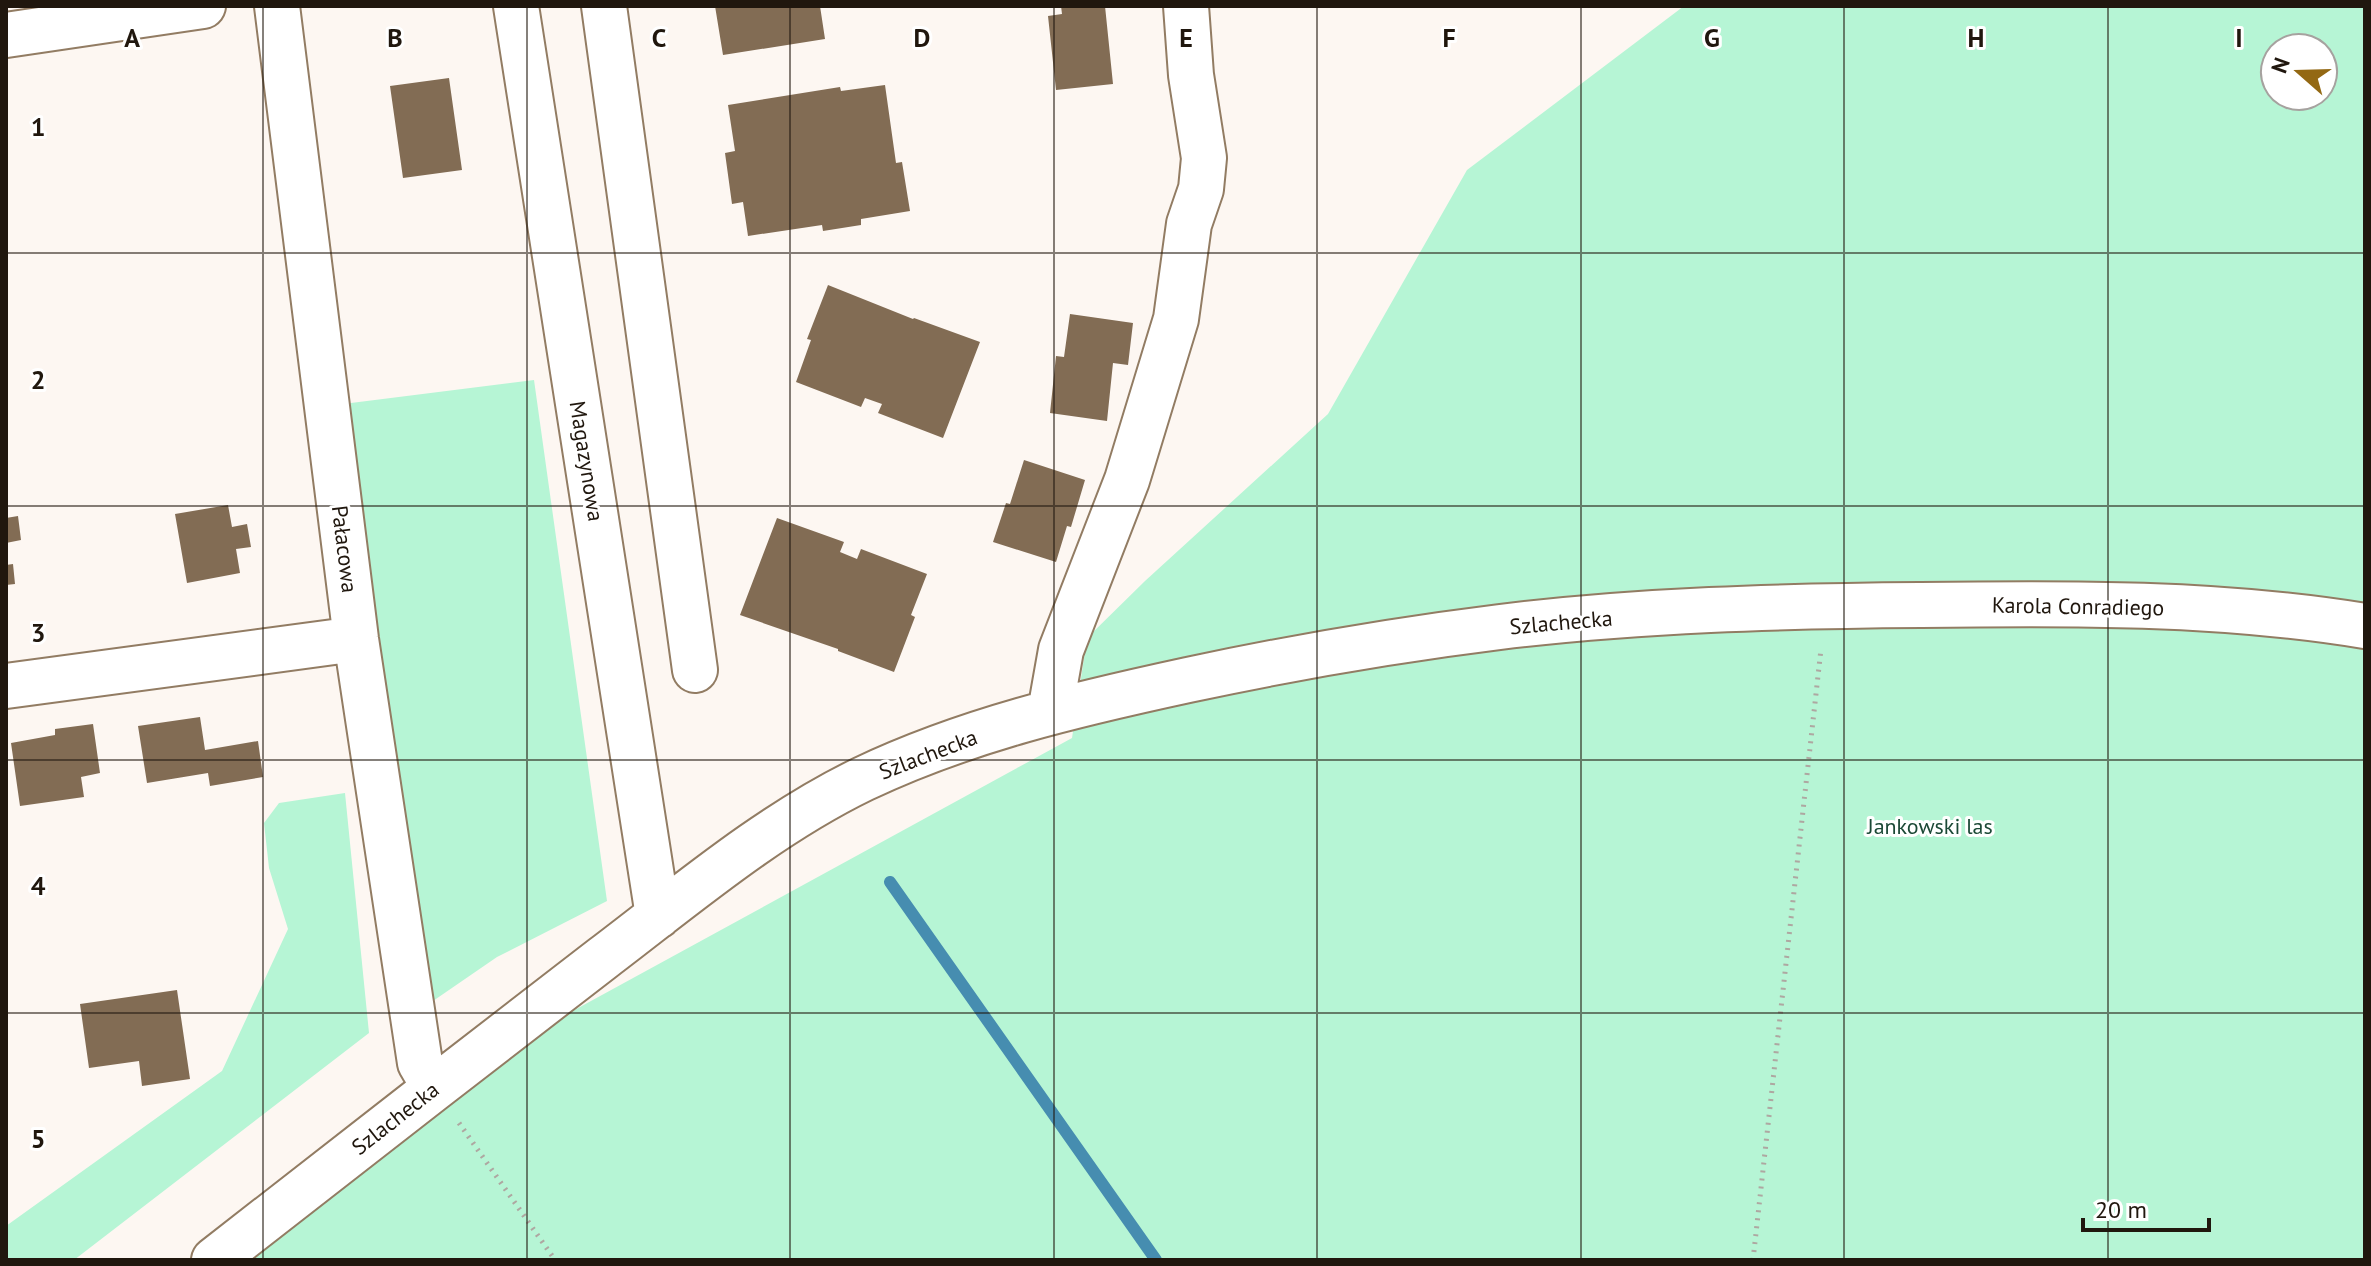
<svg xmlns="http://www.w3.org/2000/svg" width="2371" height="1266" font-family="'PT Sans',sans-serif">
	<rect width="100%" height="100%" fill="#fdf7f2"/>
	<path fill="#b6f5d5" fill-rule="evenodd" d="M 1684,6 L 2365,6 L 2365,1260 L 249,1260 L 569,1013 L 1072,738 L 1087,638 L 1145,581 L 1328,414 L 1467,170 ZM 2275,48 L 2323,48 L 2323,96 L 2275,96 Z
		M 534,380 L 607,901 L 497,957 L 417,1012 L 343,404 Z
		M 345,793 L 369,1033 L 74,1260 L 6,1260 L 6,1226 L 222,1071 L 288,929 L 269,868 L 264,823 L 279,803 Z"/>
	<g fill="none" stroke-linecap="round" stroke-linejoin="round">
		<path stroke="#468db0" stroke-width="12" d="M 890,882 L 1156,1260"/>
	</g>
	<path fill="#826c54" d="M 715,6 L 820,6 L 825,39 L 723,55 Z
		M 1061,6 L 1105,6 L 1113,84 L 1056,90 L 1048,16 L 1062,14 Z
		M 449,78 L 462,170 L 403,178 L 390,86 Z
		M 885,85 L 896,163 L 902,162 L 910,211 L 861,219 L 861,225 L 823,231 L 822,225 L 748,236 L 743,202 L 732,204 L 725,153 L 735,151 L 728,105 L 840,87 L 841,91 Z
		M 828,285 L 913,319 L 914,318 L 980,342 L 943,438 L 878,413 L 882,404 L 865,398 L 861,407 L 796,382 L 811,340 L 807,339 Z
		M 1070,314 L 1133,323 L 1128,365 L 1113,363 L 1107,421 L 1050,413 L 1056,356 L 1064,357 Z
		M 1024,460 L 1085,480 L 1071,527 L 1067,526 L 1056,562 L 993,542 L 1006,503 L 1010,504 Z
		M 228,505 L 232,527 L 247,524 L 251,547 L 236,549 L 240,573 L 187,583 L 175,514 Z
		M 18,516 L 21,540 L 6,543 L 6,518 Z
		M 777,518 L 844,542 L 840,552 L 857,559 L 861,549 L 927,574 L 911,615 L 915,617 L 894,672 L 838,651 L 838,649 L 740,615 Z
		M 13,564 L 15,584 L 6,585 L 6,565 Z
		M 200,717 L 205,750 L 258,741 L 263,777 L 210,786 L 208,773 L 147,783 L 138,726 Z
		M 93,724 L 100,773 L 81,777 L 84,797 L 20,806 L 11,743 L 55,735 L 55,729 Z
		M 177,990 L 190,1079 L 142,1086 L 139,1061 L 89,1068 L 80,1004 Z"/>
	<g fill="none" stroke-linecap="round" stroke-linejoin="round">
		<defs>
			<path id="minor" d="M 277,6 L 356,639 L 420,1063 L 434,1087
				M 516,6 L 658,916
				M 604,6 L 695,670
				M 6,35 L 203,6
				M 6,686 L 356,639
				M 1050,712 L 1061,650 L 1127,480 L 1176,319 L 1189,224 L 1201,189 L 1204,158 L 1191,75 L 1186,6
				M 214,1260 C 343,1159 473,1058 603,958 C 686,895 768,825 863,779 C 966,730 1077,704 1188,680 C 1291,658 1395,640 1500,627 C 1639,610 1780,606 1921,605 C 2068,603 2219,602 2365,626"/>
		</defs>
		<use href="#minor" stroke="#927c63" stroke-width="48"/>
		<path stroke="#aea7a1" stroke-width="5" stroke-dasharray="2 6" stroke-linecap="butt" d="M 459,1123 L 555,1260
			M 1753,1260 L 1821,649"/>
		<use href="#minor" stroke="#fff" stroke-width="44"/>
	</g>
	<path fill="none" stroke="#20170e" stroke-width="2" stroke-opacity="0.55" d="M 263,6 L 263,1260M 527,6 L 527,1260M 790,6 L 790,1260M 1054,6 L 1054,1260M 1317,6 L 1317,1260M 1581,6 L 1581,1260M 1844,6 L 1844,1260M 2108,6 L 2108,1260M 6,253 L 2365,253M 6,506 L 2365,506M 6,760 L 2365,760M 6,1013 L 2365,1013"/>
	<g text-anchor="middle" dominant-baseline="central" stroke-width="6" stroke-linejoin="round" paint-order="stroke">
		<g font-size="22" fill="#20170e" stroke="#fff">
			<text transform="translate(587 461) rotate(81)">Magazynowa</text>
			<text transform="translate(345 549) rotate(83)">Pałacowa</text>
			<text transform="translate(2078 606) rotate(1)">Karola Conradiego</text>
			<text transform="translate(1561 622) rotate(-5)">Szlachecka</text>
			<text transform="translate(928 754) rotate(-21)">Szlachecka</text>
			<text transform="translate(395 1118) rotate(-38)">Szlachecka</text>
		</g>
		<g font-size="22" fill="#1b4936" stroke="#fff">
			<text x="1930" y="826">Jankowski las</text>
		</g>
	</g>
	<g font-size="26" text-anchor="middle" font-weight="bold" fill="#20170e" stroke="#fff" stroke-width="6" stroke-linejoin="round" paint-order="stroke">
		<text x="132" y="47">A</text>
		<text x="395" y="47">B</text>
		<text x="659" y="47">C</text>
		<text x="922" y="47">D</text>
		<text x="1186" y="47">E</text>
		<text x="1449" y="47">F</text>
		<text x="1712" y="47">G</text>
		<text x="1976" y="47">H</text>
		<text x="2239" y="47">I</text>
		<text x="38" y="136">1</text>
		<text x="38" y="389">2</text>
		<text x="38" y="642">3</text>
		<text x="38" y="895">4</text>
		<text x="38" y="1148">5</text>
	</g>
	<rect width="2371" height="1266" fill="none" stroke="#20170e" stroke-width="16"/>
	<g transform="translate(2299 72) rotate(290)"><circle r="38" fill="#ffffff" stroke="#a6a29f" stroke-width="2"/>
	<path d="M0-6L14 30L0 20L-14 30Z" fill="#936813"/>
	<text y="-12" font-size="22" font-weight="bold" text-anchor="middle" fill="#20170e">N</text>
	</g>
	<path d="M2083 1218v12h126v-12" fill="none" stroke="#20170e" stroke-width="4"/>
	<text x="2095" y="1218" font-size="24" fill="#20170e" stroke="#ffffff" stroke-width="6" paint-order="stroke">20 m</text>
</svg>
